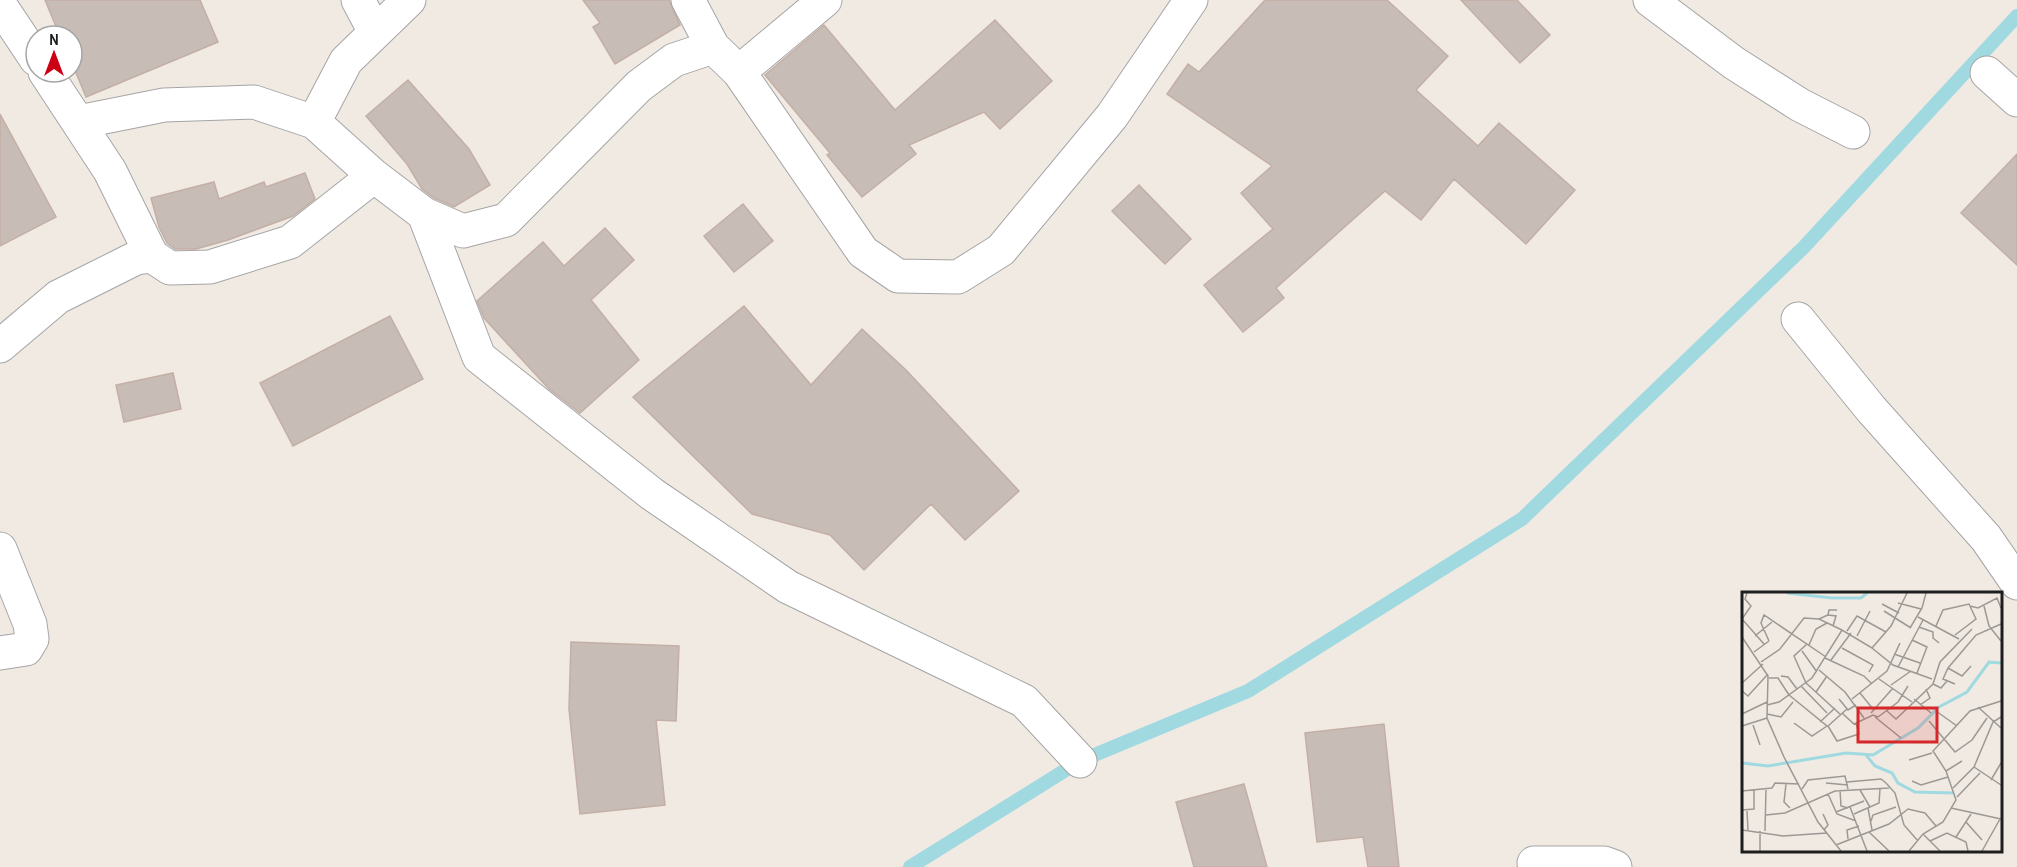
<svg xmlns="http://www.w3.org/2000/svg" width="2017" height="867" font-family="'Archivo Narrow',sans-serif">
	<rect width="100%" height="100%" fill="#f0eae3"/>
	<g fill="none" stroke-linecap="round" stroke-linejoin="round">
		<path stroke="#a1d9e1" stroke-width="14" d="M 910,867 L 1080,761 L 1248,691 L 1522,519 L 1804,247 L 2017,16"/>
	</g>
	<path fill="#c8bcb6" stroke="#c3afa5" stroke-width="1.5" d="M 45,0 L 200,0 L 218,42 L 86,97 L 72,63 L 72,36 L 60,36 Z
		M 583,0 L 669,0 L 680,25 L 615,64 L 593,27 L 600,23 Z
		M 1265,0 L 1387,0 L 1448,56 L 1416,90 L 1478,146 L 1499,123 L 1575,190 L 1526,244 L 1454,179 L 1421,220 L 1385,191 L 1276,288 L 1284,298 L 1243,332 L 1204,285 L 1273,229 L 1241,193 L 1272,166 L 1167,94 L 1188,64 L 1199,72 Z
		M 1461,0 L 1517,0 L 1550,35 L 1520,63 Z
		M 995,20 L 1052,81 L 1000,129 L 984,112 L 909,145 L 916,154 L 862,197 L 827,155 L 830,153 L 765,75 L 824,25 L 895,110 Z
		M 408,80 L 469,149 L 490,185 L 454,207 L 434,198 L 422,189 L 407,164 L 366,116 Z
		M 0,114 L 56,217 L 0,246 Z
		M 2017,154 L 2017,265 L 1961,213 Z
		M 305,173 L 315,199 L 293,216 L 228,240 L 196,249 L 175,249 L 167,243 L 159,227 L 151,198 L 214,182 L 219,199 L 264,182 L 266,187 Z
		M 1139,185 L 1191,239 L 1165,264 L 1112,211 Z
		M 743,204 L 773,241 L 734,272 L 704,236 Z
		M 605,228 L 634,260 L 591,300 L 639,360 L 580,413 L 549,389 L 515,352 L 484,318 L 477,301 L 543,242 L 564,266 Z
		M 744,306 L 811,385 L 862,329 L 906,370 L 1019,491 L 965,540 L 931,504 L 864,570 L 830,535 L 752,514 L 633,397 Z
		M 390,316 L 423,379 L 293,446 L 260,383 Z
		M 173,373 L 181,409 L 124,422 L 116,385 Z
		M 571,642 L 679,646 L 676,721 L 656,720 L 665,805 L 580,814 L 569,709 Z
		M 1384,724 L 1399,867 L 1368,867 L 1363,837 L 1317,842 L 1305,733 Z
		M 1244,784 L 1267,867 L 1194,867 L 1176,802 Z"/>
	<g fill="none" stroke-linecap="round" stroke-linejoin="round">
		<defs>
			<path id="minor" d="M 358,0 L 375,32
				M 688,0 L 713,47
				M 1650,0 L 1734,63 L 1800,105 L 1853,132
				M 0,5 L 36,59
				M 45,72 L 110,171 L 152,256
				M 739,72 L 825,0
				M 1987,73 L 2017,100
				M 79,122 L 164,105 L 254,102 L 314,122 L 374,176 L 424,214 L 463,231 L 506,220 L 639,86 L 674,60 L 713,47 L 739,72 L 863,252 L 898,276 L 958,277 L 1001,250 L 1112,116 L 1191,0
				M 314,122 L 346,61 L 409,0
				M 424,214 L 479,357 L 652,494 L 788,587 L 1024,701 L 1080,761
				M 1798,319 L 1871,409 L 1986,538 L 2017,583
				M 0,346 L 58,297 L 136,258 L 152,256 L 170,268 L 210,267 L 290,242 L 374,176
				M 0,549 L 30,624 L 32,639 L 26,649 L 0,653
				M 1534,863 L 1604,863 L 1615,867"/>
		</defs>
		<use href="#minor" stroke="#a5a5a5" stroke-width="35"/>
		<use href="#minor" stroke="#fff" stroke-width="33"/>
	</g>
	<g transform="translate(1742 592)">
		<rect width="260" height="260" fill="#f0eae3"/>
		<path fill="none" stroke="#a1d9e1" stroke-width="3" d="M 45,1 L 90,6 L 119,6 L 125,1M 124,163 L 133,174 L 150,181 L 156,191 L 173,200 L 211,201M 0,171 L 26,174 L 104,161 L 131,163 L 176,136 L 197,115 L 225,100 L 247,70 L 259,71"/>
		<path fill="none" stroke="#9c9894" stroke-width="1.5" d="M 5,1 L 3,7 L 9,14 L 0,27 L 22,52M 156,11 L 179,17M 140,12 L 157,21M 228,14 L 236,16 L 255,6 L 259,16M 242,14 L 247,34 L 259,49M 142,19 L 169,36M 86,23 L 94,24 L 91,34M 176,25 L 217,47M 77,27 L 86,23 L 87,18 L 95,18M 194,34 L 201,18 L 227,12 L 234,27 L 213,43M 177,35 L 191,40 L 191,46 L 197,51M 168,36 L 180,16 L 184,1M 105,39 L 115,24 L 144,40M 13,44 L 30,30M 115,44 L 128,19M 0,45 L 26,84 L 25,126 L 42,165 L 76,230 L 99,259M 170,48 L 185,55 L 175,81M 27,49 L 19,31 L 22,23 L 84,65M 67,53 L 74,37 L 85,31M 100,56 L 131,73 L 127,80M 130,56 L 151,73 L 190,87M 60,59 L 75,80M 12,60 L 27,49M 152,62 L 178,71M 83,66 L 122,84 L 130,92M 89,68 L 109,41M 19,70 L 38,57 L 62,26 L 77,27 L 100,38M 156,75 L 181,28M 206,76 L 220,84 L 229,74M 77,78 L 103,100 L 122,126M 39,84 L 46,85 L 55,97M 27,86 L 36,86 L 47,103M 137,87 L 170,110M 0,91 L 21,72M 64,91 L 52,64 L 65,52M 64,91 L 99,123M 191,92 L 199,96 L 205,89M 213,92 L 201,87 L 206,76 L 234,43 L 259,32M 149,93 L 169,79M 59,94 L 85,121M 0,99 L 6,104 L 26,82M 74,100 L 85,84M 118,101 L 131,117M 47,103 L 85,134 L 70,144 L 52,131M 97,107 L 106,118 L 114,113M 110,107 L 145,79 L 158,51M 172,107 L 189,121M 25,113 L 37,110 L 70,86 L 100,38 L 130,56 L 149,34 L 165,1M 178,113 L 188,106 L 184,97M 236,115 L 259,136M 145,119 L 154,127 L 191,92 L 198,70 L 230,37M 194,119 L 215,134M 100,121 L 112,132 L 131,123 L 136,125 L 156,110 L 166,94M 129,121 L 151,96M 0,122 L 25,110M 25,122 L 39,125 L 51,110M 133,125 L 159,146M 187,129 L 213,160 L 230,148 L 245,126M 78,130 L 93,116M 11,133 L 18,153M 0,134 L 25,126M 86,134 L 95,149 L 117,142 L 114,131M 86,134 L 105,117M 167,168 L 190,161M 232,175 L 259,193M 204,179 L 220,169M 249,188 L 259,171M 170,189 L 179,193 L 206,185M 105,190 L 139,187 L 144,191 L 153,201 L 162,233 L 176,249M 84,191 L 106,193M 44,192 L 42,210 L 48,216M 211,196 L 232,175 L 251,130 L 259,125M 60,197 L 66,188 L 103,184 L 106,197M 98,198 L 99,214 L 106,216M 118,198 L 128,215M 0,199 L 30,196 L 33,191 L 57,192M 86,202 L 95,222 L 114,229M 215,205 L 238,181M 108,215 L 125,259M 126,216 L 130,238M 209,216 L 259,227M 0,218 L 12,217 L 12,198M 5,219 L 6,238M 94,220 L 122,209M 81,222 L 86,233 L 82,238M 112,222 L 137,211 L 138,197M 24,223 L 43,221 L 93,199 L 147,196M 129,229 L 131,223 L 154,215M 224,230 L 240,248M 0,238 L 41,244 L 85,241M 23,239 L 24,196M 127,240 L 147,259M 181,242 L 198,259M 214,245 L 229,222M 106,247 L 105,238 L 117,234M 188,249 L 205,241 L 224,250 L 226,259M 94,253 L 147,232 L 166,217 L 183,221 L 194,234M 18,259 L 18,239M 167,259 L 181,242 L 201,230 L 214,208 L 204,179 L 191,159 L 228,119 L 259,109M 240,259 L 258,227"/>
		<path fill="#d62828" fill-opacity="0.15" stroke="#d62828" stroke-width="3" d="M 116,116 L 195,116 L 195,150 L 116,150 Z"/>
		<rect width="260" height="260" fill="none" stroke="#1e1e1e" stroke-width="3"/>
	</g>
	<g transform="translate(54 54)"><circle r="28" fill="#ffffff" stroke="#a5a5a5" stroke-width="1.5"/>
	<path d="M0-4.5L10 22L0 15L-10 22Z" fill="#cc0015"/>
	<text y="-9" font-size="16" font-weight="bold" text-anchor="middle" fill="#1e1e1e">N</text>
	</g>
</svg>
